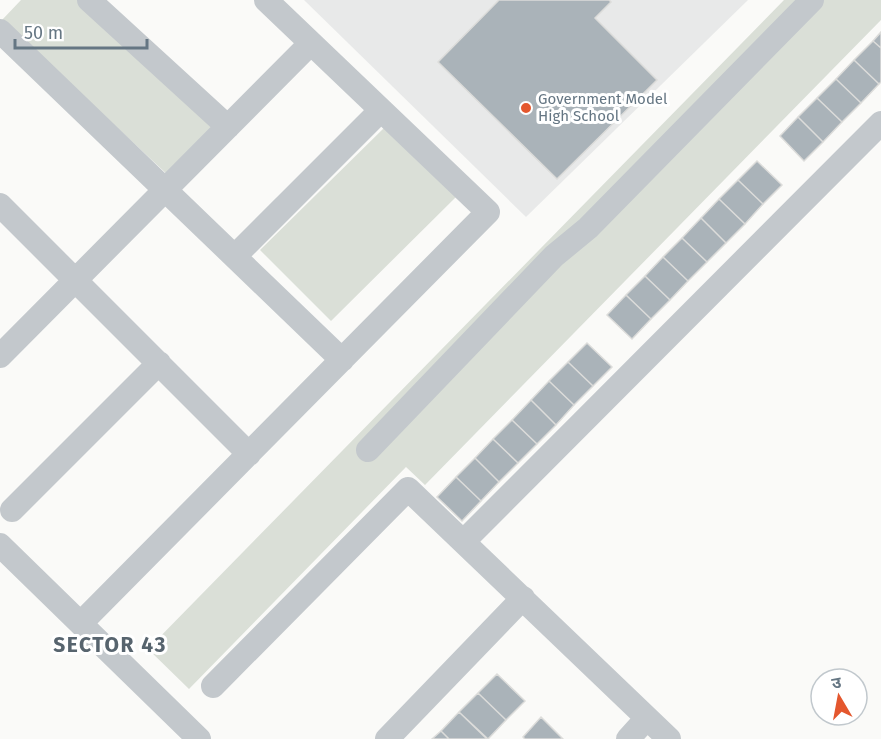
<svg xmlns="http://www.w3.org/2000/svg" width="881" height="739" font-family="'Fira Sans','Noto Sans Devanagari',sans-serif">
	<rect width="100%" height="100%" fill="#fafaf8"/>
	<path fill="#e8e9e9" d="M 304,0 L 748,0 L 526,217 Z"/>
	<path fill="#dadfd7" d="M 21,0 L 77,0 L 215,129 L 170,177 L 2,20 Z
		M 784,0 L 881,0 L 881,20 L 425,485 L 406,467 L 189,689 L 148,649 Z
		M 385,127 L 456,197 L 331,321 L 260,250 Z"/>
	<path fill="#aab3b9" stroke="#dcdcda" stroke-width="1.5" d="M 499,0 L 609,0 L 611,2 L 595,18 L 657,80 L 557,179 L 438,62 Z
		M 881,32 L 881,48 L 873,41 Z
		M 873,41 L 881,48 L 881,82 L 879,84 L 854,60 Z
		M 854,60 L 879,84 L 861,103 L 836,79 Z
		M 836,79 L 861,103 L 842,122 L 817,98 Z
		M 817,98 L 842,122 L 823,142 L 798,117 Z
		M 798,117 L 823,142 L 804,161 L 780,136 Z
		M 757,161 L 782,185 L 763,204 L 738,180 Z
		M 738,180 L 763,204 L 745,224 L 719,199 Z
		M 719,199 L 745,224 L 726,243 L 701,218 Z
		M 701,218 L 726,243 L 707,262 L 682,238 Z
		M 682,238 L 707,262 L 688,281 L 663,257 Z
		M 663,257 L 688,281 L 670,300 L 645,276 Z
		M 645,276 L 670,300 L 651,319 L 626,295 Z
		M 626,295 L 651,319 L 632,339 L 607,315 Z
		M 587,343 L 612,367 L 593,386 L 568,362 Z
		M 568,362 L 593,386 L 574,405 L 549,381 Z
		M 549,381 L 574,405 L 556,425 L 531,400 Z
		M 531,400 L 556,425 L 537,444 L 512,420 Z
		M 512,420 L 537,444 L 518,463 L 493,439 Z
		M 493,439 L 518,463 L 499,482 L 475,458 Z
		M 475,458 L 499,482 L 481,501 L 456,477 Z
		M 456,477 L 481,501 L 462,521 L 437,497 Z
		M 497,674 L 525,701 L 506,720 L 478,693 Z
		M 478,693 L 506,720 L 488,739 L 459,712 Z
		M 459,712 L 487,739 L 449,739 L 441,731 Z
		M 541,717 L 563,739 L 525,739 L 523,737 Z
		M 441,731 L 449,739 L 432,739 Z"/>
	<g fill="none" stroke-linecap="round" stroke-linejoin="round">
		<path stroke="#c3c8cc" stroke-width="24" d="M 89,0 L 228,127
			M 0,31 L 342,360
			M 0,205 L 249,454
			M 235,256 L 381,110
			M 0,356 L 311,43
			M 368,450 L 554,256 L 588,228 L 812,0
			M 12,510 L 159,363
			M 464,541 L 881,123
			M 0,545 L 199,739
			M 81,623 L 488,212 L 266,0
			M 213,686 L 408,489 L 669,739
			M 387,739 L 523,598
			M 628,739 L 647,718"/>
	</g>
	<circle fill="#e4572e" stroke="#fff" stroke-width="2" cx="526" cy="108" r="6"/>
	<g text-anchor="middle" dominant-baseline="central" stroke-width="6" stroke-linejoin="round" paint-order="stroke">
		<g font-size="15" fill="#657683" stroke="#fff" text-anchor="start">
			<text x="538" y="99">Government Model<tspan x="538" dy="17">High School</tspan></text>
		</g>
		<g font-size="21" font-weight="bold" letter-spacing="1.5" fill="#57646e" stroke="#fff">
			<text x="110" y="645">SECTOR 43</text>
		</g>
	</g>
	<g transform="translate(839 697) rotate(350)"><circle r="28" fill="#ffffff" stroke="#c1c8cd" stroke-width="1.5"/>
	<path d="M0-4.5L10 22L0 15L-10 22Z" fill="#e4572e"/>
	<text y="-9" font-size="16" font-weight="bold" text-anchor="middle" fill="#657683">उ</text>
	</g>
	<path d="M15 39v9h132v-9" fill="none" stroke="#657683" stroke-width="3"/>
	<text x="24" y="39" font-size="18" fill="#657683" stroke="#ffffff" stroke-width="4.5" paint-order="stroke">50 m</text>
</svg>
